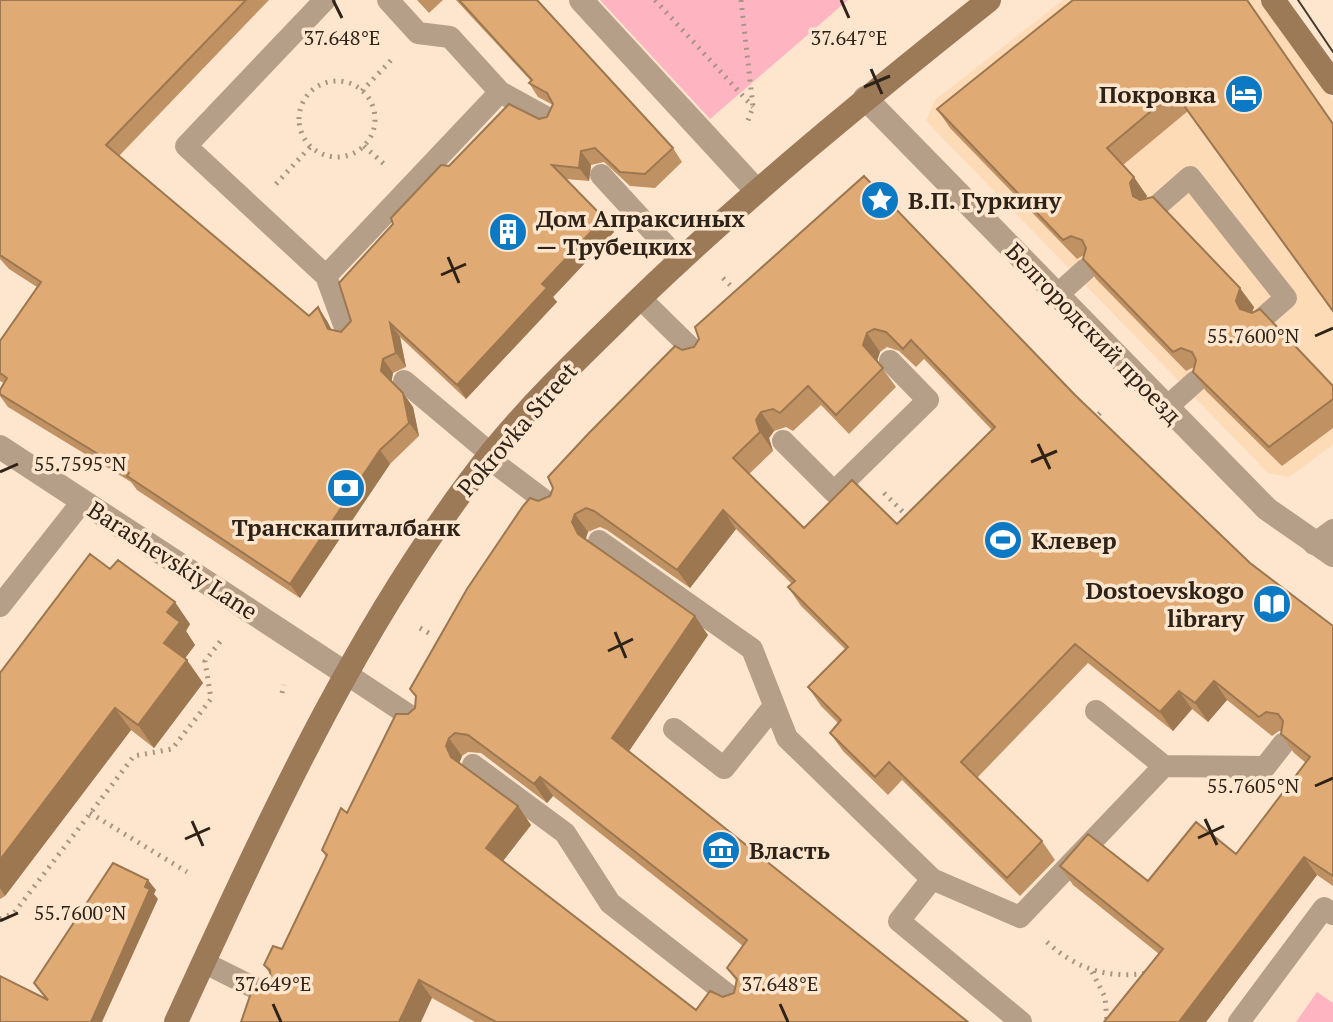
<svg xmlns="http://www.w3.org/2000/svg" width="1333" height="1022" font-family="'PT Serif',serif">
	<rect width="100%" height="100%" fill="#fee6ce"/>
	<path fill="#fedbb7" d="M 1063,0 L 1261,0 L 1333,101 L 1333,445 L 1289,477 L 1268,473 L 926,121 L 935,100 Z"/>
	<path fill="#ffb4c1" d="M 600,0 L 848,0 L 710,119 Z
		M 1317,992 L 1333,1003 L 1333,1022 L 1296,1022 Z"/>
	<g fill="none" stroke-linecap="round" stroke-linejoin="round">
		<path stroke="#a89583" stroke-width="5" stroke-dasharray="2 6" stroke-linecap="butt" d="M 655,0 L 753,107
			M 741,0 L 753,107 L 746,126
			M299 119a38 38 0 1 1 76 0a38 38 0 1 1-76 0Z
			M 362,91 L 394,57
			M 364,146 L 384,164
			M 276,184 L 311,146
			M 723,278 L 734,289
			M 1093,420 L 1104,409
			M 884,493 L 911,520
			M 420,628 L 432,635
			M 282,693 L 284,685
			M 90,813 L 187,872
			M 0,919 L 14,913 L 134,756 L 172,749 L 211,699 L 205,661 L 223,638
			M 1047,942 C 1076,969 1108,979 1147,973
			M 1092,972 L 1105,997 L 1107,1022"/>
		<path stroke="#b69f88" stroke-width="22" d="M 325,0 L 186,146 L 326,276
			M 388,0 L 418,33 L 450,37 L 500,92
			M 601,175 L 679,260
			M 1157,206 L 1190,177 L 1286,298 L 1263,318
			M 1057,295 L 1086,269
			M 640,298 L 698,355
			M 347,333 L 326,276 L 500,92 L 549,119
			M 404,381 L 491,454
			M 1167,407 L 1196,381
			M 783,441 L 834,492 L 928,400 L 890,361
			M 488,458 L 552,506
			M 599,541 L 752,649 L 787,738 L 932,879 L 1020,917 L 1164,766 L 1265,767 L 1283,744
			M 1314,544 L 1333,530
			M 0,606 L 82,502
			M 345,673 L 416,720
			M 1096,711 L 1164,766
			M 674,729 L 724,768 L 774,706
			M 473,765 L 565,833 L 610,903 L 737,1002
			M 932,879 L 899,921 L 1021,1022
			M 203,962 L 271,996
			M 1239,1022 L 1324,908 L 1333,914"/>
		<path stroke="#b69f88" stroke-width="24" d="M 581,0 L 756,190
			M 865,98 L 1267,509 L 1333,555
			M 0,447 L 345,673"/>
		<path stroke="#9c7a58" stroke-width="24" d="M 1273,0 L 1333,83
			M 176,1022 C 267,825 357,623 492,452 C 535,399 586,351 635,303 C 747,195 867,97 989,0"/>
		<path stroke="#483b2f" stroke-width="2" d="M 1298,0 L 1333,52"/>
	</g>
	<path fill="#c09263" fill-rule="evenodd" d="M 0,0 L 269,0 L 119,156 L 309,316 L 318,307 L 327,321 L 332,330 L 341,332 L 351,321 L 449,166 L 539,119 L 547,117 L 553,105 L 538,97 L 529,83 L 531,81 L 456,0 L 537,0 L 673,148 L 682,162 L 655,188 L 630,186 L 604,162 L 591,165 L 589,181 L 566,179 L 604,218 L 614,232 L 553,297 L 557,302 L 466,399 L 400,337 L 406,367 L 393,373 L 391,381 L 403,393 L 413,407 L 419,436 L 390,464 L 300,598 L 137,490 L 131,482 L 8,407 L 0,396 L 0,390 L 4,383 L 0,381 L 0,341 L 37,287 L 9,269 L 0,259 Z
		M 417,0 L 443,0 L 429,13 Z
		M 1073,0 L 1333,124 L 1188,111 L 1123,165 L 1147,196 L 1146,199 L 1254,307 L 1252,313 L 1333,386 L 1333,428 L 1282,466 L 1206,391 L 1193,372 L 1194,367 L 1186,371 L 1096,279 L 1083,259 L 1084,255 L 1077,259 L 950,128 L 937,109 Z
		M 864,176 L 1075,395 L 1250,563 L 1333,626 L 1333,886 L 1317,875 L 1206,1022 L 1104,1022 L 1159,954 L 1073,885 L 1060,866 L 1148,881 L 1236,854 L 1306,763 L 1294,753 L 1281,734 L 1281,731 L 1279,731 L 1272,736 L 1227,700 L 1208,722 L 1192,709 L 1173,731 L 1088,663 L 977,778 L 1042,841 L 1055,860 L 1020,896 L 902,780 L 888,795 L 843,751 L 830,733 L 838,723 L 821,706 L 808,687 L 846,650 L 801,606 L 788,587 L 792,584 L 736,529 L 690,588 L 607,530 L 600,527 L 588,532 L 586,539 L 708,635 L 629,751 L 968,1022 L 475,1022 L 432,998 L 265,989 L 271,983 L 270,974 L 264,965 L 282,949 L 326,857 L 322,850 L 347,813 L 408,714 L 415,708 L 416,698 L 410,689 L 538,501 L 550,496 L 682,350 L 694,347 ZM 887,347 L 899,351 L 916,367 L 924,359 L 992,430 L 897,524 L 804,528 L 749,474 L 773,451 L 769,438 L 774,431 L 786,427 L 793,431 L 821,405 L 849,434 L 896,387 L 877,361 L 880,352 ZM 468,752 L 481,753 L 547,803 L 553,796 L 743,946 L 727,968 L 737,982 L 734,993 L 696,1010 L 503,861 L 531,825 L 518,806 L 459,763 L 462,756 Z
		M 110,569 L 190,624 L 186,631 L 195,645 L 185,658 L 203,683 L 154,748 L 131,730 L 5,896 L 0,899 L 0,673 Z"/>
	<path fill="#9c7750" d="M 581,151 L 591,165 L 589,181 L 579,168 Z
		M 1134,177 L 1147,196 L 1144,202 L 1133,196 L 1130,183 Z
		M 604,218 L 614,232 L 553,297 L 557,302 L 466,399 L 457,385 L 542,284 Z
		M 1240,288 L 1254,307 L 1249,320 L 1240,309 L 1236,301 Z
		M 318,307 L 327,321 L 338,343 L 328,329 Z
		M 390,323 L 400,337 L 406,367 L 396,353 Z
		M 867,333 L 880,352 L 876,364 L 863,345 Z
		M 383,359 L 393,373 L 391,385 L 381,371 Z
		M 403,393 L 413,407 L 419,436 L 409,423 Z
		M 761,412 L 774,431 L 769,438 L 773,451 L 760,432 L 756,420 Z
		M 380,450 L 390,464 L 300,598 L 290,584 Z
		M 723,510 L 736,529 L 690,588 L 677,570 Z
		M 575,514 L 588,532 L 585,540 L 578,534 L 572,522 Z
		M 175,602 L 190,624 L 186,631 L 195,645 L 180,665 L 164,643 L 167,612 Z
		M 695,616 L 708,635 L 625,757 L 612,738 Z
		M 187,660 L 203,683 L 154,748 L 138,725 Z
		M 1214,681 L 1227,700 L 1208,722 L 1195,703 Z
		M 1179,691 L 1192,709 L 1173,731 L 1160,712 Z
		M 115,708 L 131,730 L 5,896 L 0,888 L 0,860 Z
		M 449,738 L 462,756 L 459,764 L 451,757 L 446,746 Z
		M 540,777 L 553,796 L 547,803 L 534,784 Z
		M 518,806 L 531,825 L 499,866 L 486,848 Z
		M 1304,857 L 1317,875 L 1206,1022 L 1179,1022 Z
		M 148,880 L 156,890 L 154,894 L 158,899 L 102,1022 L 91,1022 Z
		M 419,980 L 432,998 L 421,1022 L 399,1022 Z"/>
	<path fill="#dfaa73" stroke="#9c7750" stroke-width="2" fill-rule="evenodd" d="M 0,0 L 246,0 L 106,145 L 309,316 L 318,307 L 328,329 L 341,332 L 351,321 L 339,283 L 393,224 L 391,218 L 441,165 L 449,166 L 509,104 L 539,119 L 547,117 L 553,104 L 547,93 L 529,83 L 532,80 L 459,0 L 537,0 L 673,148 L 645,174 L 620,172 L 595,148 L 581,151 L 579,168 L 552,165 L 604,218 L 542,284 L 547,288 L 457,385 L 390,323 L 396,353 L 383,359 L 381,371 L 403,393 L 409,423 L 380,450 L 290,584 L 127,476 L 129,473 L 0,394 L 0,390 L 7,378 L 0,373 L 0,341 L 41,282 L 0,255 Z
		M 1073,0 L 1247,0 L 1333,124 L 1333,311 L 1174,92 L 1107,148 L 1134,177 L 1130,183 L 1133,196 L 1140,200 L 1153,197 L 1240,288 L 1236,301 L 1240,309 L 1252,313 L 1260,309 L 1333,386 L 1333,399 L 1269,447 L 1193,372 L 1196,360 L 1192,352 L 1181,348 L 1173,352 L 1083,259 L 1086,248 L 1082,240 L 1071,236 L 1063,240 L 937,109 Z
		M 864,176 L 1075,395 L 1250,563 L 1333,626 L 1333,876 L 1304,857 L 1179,1022 L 1104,1022 L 1163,949 L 1060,866 L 1088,834 L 1148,881 L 1196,822 L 1236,854 L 1310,757 L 1281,734 L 1283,721 L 1278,714 L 1266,712 L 1259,717 L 1214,681 L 1195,703 L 1179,691 L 1160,712 L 1075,644 L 961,762 L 1042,841 L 1007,878 L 889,762 L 875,777 L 830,733 L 841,720 L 808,687 L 848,647 L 788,587 L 795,581 L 723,510 L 677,570 L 594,511 L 586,508 L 575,514 L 572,522 L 578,534 L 695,616 L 612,738 L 968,1022 L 496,1022 L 419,980 L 399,1022 L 241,1022 L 252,990 L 265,989 L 271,983 L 270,970 L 264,965 L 273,946 L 282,949 L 327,855 L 322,850 L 341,808 L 347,813 L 396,714 L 408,714 L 415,708 L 416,696 L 410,689 L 467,589 L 523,506 L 530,498 L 538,501 L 550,496 L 553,488 L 548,477 L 588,434 L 675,346 L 682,350 L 694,347 L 699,339 L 695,327 ZM 874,329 L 886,332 L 903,349 L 911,340 L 995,427 L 897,524 L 852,480 L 804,528 L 733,458 L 760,432 L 756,420 L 761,412 L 773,409 L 780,413 L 808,386 L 836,415 L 883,368 L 863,345 L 867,333 ZM 455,733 L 468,735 L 534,784 L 540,777 L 747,940 L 727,968 L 737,979 L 734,993 L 723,997 L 710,991 L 696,1010 L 486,848 L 518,806 L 451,757 L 446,746 L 449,738 Z
		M 90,554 L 110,569 L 118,560 L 175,602 L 167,612 L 180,622 L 164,643 L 187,660 L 138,725 L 115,708 L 0,860 L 0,673 Z
		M 113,863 L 148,880 L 145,887 L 150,889 L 91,1022 L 0,1022 L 0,976 L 48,1000 L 34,983 Z"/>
	<path fill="none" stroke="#2e2318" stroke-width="3" d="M 333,0 L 342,18M 841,0 L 849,18M 871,69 L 882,94M 864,87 L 890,76M 448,257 L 459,283M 441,275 L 466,264M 1315,336 L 1333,328M 1038,444 L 1050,469M 1031,462 L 1057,451M 0,472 L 18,464M 615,632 L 626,658M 608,651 L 633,639M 1315,786 L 1333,778M 1205,819 L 1217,845M 192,821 L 203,846M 1198,838 L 1224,826M 185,839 L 210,828M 0,921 L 18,913M 273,1004 L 281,1022M 780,1004 L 788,1022"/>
	<defs>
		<symbol id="hotel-disc" viewBox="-11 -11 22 22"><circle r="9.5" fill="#0b79c3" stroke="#fee6ce"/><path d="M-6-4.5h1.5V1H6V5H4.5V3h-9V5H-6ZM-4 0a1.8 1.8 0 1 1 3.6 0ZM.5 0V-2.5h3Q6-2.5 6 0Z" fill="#fff"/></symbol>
		<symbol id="sight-disc" viewBox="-11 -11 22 22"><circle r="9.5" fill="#0b79c3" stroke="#fee6ce"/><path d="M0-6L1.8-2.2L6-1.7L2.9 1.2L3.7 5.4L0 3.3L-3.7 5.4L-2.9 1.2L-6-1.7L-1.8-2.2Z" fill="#fff"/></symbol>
		<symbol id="building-disc" viewBox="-11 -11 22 22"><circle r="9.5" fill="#0b79c3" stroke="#fee6ce"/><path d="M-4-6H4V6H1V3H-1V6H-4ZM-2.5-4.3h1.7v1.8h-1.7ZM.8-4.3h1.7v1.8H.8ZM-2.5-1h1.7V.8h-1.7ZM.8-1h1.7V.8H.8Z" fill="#fff"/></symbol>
		<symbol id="bank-disc" viewBox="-11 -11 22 22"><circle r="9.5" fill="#0b79c3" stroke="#fee6ce"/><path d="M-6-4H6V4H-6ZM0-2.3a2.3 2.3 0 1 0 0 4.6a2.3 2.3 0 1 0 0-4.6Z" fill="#fff"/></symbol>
		<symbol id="stadium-disc" viewBox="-11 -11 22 22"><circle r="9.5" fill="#0b79c3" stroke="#fee6ce"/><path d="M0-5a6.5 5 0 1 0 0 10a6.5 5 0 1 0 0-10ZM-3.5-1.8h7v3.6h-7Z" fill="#fff"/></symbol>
		<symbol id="library-disc" viewBox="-11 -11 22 22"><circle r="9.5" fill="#0b79c3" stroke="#fee6ce"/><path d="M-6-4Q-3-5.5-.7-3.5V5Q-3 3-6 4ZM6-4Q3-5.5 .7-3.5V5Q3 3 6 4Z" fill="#fff"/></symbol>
		<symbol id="museum-disc" viewBox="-11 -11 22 22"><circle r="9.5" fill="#0b79c3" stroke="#fee6ce"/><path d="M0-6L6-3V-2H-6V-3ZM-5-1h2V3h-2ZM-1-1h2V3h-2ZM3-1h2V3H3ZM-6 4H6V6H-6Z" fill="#fff"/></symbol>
	</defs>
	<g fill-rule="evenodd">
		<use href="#hotel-disc" x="1222" y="72" width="44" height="44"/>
		<use href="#sight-disc" x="858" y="178" width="44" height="44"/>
		<use href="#building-disc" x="486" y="210" width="44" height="44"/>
		<use href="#bank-disc" x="324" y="466" width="44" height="44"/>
		<use href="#stadium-disc" x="981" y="518" width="44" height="44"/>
		<use href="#library-disc" x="1250" y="582" width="44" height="44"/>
		<use href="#museum-disc" x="699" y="828" width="44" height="44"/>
	</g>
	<g text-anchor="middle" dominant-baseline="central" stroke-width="7" stroke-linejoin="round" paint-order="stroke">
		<g font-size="24" font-weight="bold" fill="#2e2318" stroke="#fee6ce" text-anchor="start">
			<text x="1216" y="94" text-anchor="end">Покровка</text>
			<text x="908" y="200">В.П. Гуркину</text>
			<text x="536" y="218">Дом Апраксиных<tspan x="536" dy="28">— Трубецких</tspan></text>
			<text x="346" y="527" text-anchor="middle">Транскапиталбанк</text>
			<text x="1031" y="540">Клевер</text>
			<text x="1244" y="590" text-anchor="end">Dostoevskogo<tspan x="1244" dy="28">library</tspan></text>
			<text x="749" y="850">Власть</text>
		</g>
		<g font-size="24" fill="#2e2318" stroke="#fee6ce">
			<text transform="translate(1094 333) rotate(46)">Белгородский проезд</text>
			<text transform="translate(517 429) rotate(-49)">Pokrovka Street</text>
			<text transform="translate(173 560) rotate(33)">Barashevskiy Lane</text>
		</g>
	</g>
	<g font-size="20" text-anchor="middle" fill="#2e2318" stroke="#fee6ce" stroke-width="7" stroke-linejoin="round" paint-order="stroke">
		<text x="342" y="45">37.648°E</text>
		<text x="849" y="45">37.647°E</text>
		<text x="1253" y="343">55.7600°N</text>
		<text x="80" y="471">55.7595°N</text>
		<text x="1253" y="793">55.7605°N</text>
		<text x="80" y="920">55.7600°N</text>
		<text x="273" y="991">37.649°E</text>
		<text x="780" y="991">37.648°E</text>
	</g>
</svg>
